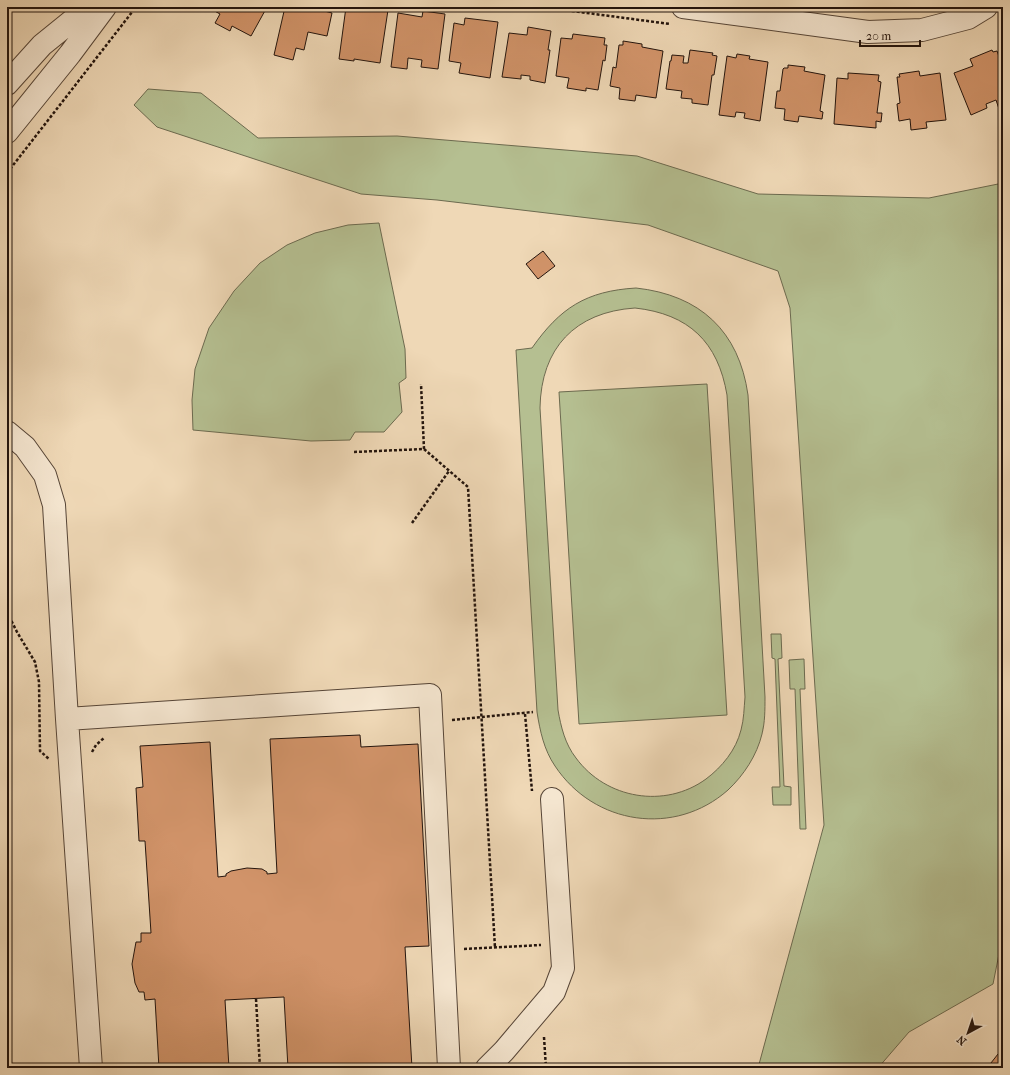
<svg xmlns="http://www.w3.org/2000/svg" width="1010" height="1075" font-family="'IM FELL French Canon',serif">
	<rect width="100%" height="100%" fill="#efd8b6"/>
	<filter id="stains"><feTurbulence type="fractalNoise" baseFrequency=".005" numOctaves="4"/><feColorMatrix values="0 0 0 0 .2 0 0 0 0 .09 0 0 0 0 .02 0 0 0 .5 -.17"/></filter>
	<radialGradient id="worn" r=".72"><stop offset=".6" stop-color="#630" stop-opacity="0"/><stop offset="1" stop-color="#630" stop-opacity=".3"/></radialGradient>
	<path fill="#b5bf91" stroke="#6c6a4f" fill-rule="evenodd" d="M 148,89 L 201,93 L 258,138 L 397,136 L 637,156 L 758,194 L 929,198 L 1003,183 L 1003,934 L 993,984 L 909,1032 L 878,1068 L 758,1068 L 824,825 L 790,308 L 778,271 L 648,225 L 437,200 L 361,194 L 157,127 L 134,105 Z
		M 379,223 L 405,349 L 406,378 L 399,383 L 402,412 L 384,432 L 355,432 L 350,440 L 311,441 L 193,430 L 192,400 L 195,369 L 209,328 L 234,291 L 260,263 L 287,245 L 315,233 L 348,225 Z
		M 636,288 C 700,295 739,331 748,395 L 765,697 C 765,710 765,722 762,734 C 757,755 744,775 728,790 C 675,837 594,825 555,766 C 544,750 540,731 537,712 L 516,350 L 532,348 C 560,308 586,291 636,288 ZM 635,308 C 689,314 718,342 727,395 L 745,697 C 744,708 744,719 741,730 C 736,750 722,767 706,779 C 665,809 606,799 576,758 C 565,744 561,727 558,710 L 540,408 C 541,348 575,312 635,308 Z
		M 707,384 L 727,715 L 579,724 L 559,392 Z
		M 771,634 L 781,634 L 782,658 L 778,659 L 784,786 L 791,787 L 791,805 L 773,805 L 772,787 L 780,787 L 775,659 L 772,658 Z
		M 804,659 L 805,689 L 800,689 L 806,829 L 800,829 L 795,689 L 790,689 L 789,660 Z"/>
	<path fill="#d2946a" stroke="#23140d" d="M 212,7 L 267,7 L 251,36 L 232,26 L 230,31 L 215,23 L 220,14 L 211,9 Z
		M 285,7 L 313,7 L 313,8 L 332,13 L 327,36 L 308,32 L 304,50 L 296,48 L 293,60 L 274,55 Z
		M 346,7 L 368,7 L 388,10 L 380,63 L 354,59 L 354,61 L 339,59 Z
		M 423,11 L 445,14 L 438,69 L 421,67 L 422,60 L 408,58 L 407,69 L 391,67 L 398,13 L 422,17 Z
		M 465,18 L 498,22 L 490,78 L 459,73 L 461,63 L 449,61 L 454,23 L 464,25 Z
		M 528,27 L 551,31 L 548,50 L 550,50 L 545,83 L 530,80 L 530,76 L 521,75 L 521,79 L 502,77 L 509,33 L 527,35 Z
		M 573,34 L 605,38 L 604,45 L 607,45 L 605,61 L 603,60 L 598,90 L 586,88 L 586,91 L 567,88 L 569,78 L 556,76 L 561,38 L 572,39 Z
		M 623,41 L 642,44 L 642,47 L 663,51 L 656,98 L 636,95 L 635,101 L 619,99 L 620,88 L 610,86 L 613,67 L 616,68 L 619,45 L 623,45 Z
		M 690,50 L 713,53 L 712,55 L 717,56 L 714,75 L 712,75 L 708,105 L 692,103 L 692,99 L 681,98 L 682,91 L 666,89 L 670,61 L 671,61 L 672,55 L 684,56 L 683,63 L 688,63 Z
		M 992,50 L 993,52 L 997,51 L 1003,67 L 1003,70 L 1001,71 L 1003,77 L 1003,107 L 999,109 L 996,100 L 986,104 L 987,108 L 971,115 L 954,73 L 973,66 L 970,59 Z
		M 737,54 L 750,56 L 749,59 L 768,62 L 760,121 L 744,118 L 745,113 L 736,112 L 735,117 L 719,115 L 727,56 L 736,58 Z
		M 788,65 L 805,67 L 804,71 L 825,75 L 820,111 L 823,112 L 822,119 L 799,116 L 798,122 L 784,120 L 785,109 L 775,108 L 777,91 L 780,91 L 783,69 L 784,68 L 788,68 Z
		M 919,71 L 920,76 L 940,73 L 946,120 L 926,122 L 927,128 L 911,130 L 910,119 L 899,121 L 897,104 L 900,103 L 897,77 L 900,77 L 899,74 Z
		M 848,73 L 879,75 L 878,81 L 881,82 L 877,113 L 882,113 L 881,122 L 876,121 L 876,128 L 834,124 L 837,78 L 848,79 Z
		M 543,251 L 555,266 L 538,279 L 526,264 Z
		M 360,735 L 361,747 L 418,744 L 429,946 L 405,947 L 412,1068 L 288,1068 L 284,997 L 225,1000 L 229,1068 L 159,1068 L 155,999 L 145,1000 L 144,992 L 139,992 L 135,983 L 132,964 L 136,942 L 141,942 L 141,933 L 151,933 L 145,841 L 139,841 L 136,788 L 143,787 L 140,746 L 210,742 L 218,877 L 226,876 L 226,874 L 231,871 L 247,868 L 262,869 L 267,872 L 267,874 L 277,873 L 270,739 Z
		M 998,1054 L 1003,1059 L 1003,1068 L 987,1068 Z"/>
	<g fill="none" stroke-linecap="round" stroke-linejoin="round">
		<defs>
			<path id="minor" d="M 683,7 L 868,32 L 922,30 L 968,18 L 986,7
				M 7,84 L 42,45 L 89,7
				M 7,132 L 70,54 L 105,7
				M 7,432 L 25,447 L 45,475 L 54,505 L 67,719 L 430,695 L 449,1068
				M 67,719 L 91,1068
				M 487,1068 L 504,1051 L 554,992 L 563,968 L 552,799"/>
		</defs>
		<use href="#minor" stroke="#564537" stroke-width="24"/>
		<path stroke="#23140d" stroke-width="2.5" stroke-dasharray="3 2" stroke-linecap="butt" d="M 542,7 L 670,24
			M 7,173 L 136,7
			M 424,449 L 468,487 L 495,948
			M 354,452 L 424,449 L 421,384
			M 412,523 L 449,471
			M 7,527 L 7,532
			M 7,612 L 17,632 L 35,662 L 39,682 L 40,751 L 49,759
			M 525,714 L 532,791
			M 452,720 L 533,712
			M 92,752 L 96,745 L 104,738
			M 464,949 L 541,945
			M 256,999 L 260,1068
			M 544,1037 L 546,1068"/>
		<use href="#minor" stroke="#f5e6d0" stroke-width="22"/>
	</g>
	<rect width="1010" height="1075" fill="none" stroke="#efd8b6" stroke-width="24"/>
	<rect x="8" y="8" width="994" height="1059" fill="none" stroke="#23140d" stroke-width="2"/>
	<rect x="12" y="12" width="986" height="1051" fill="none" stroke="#23140d"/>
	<g transform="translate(968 1033) rotate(220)" stroke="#f5e6d0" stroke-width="3" paint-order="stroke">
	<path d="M0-3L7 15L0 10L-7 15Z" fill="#23140d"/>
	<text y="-6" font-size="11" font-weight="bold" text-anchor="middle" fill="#23140d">N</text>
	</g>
	<path d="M860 40v6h60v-6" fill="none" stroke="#23140d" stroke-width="2"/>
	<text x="866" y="40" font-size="12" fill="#23140d" stroke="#f5e6d0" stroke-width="3" paint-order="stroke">20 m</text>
	<rect width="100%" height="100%" filter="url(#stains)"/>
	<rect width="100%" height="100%" fill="url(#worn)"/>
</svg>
